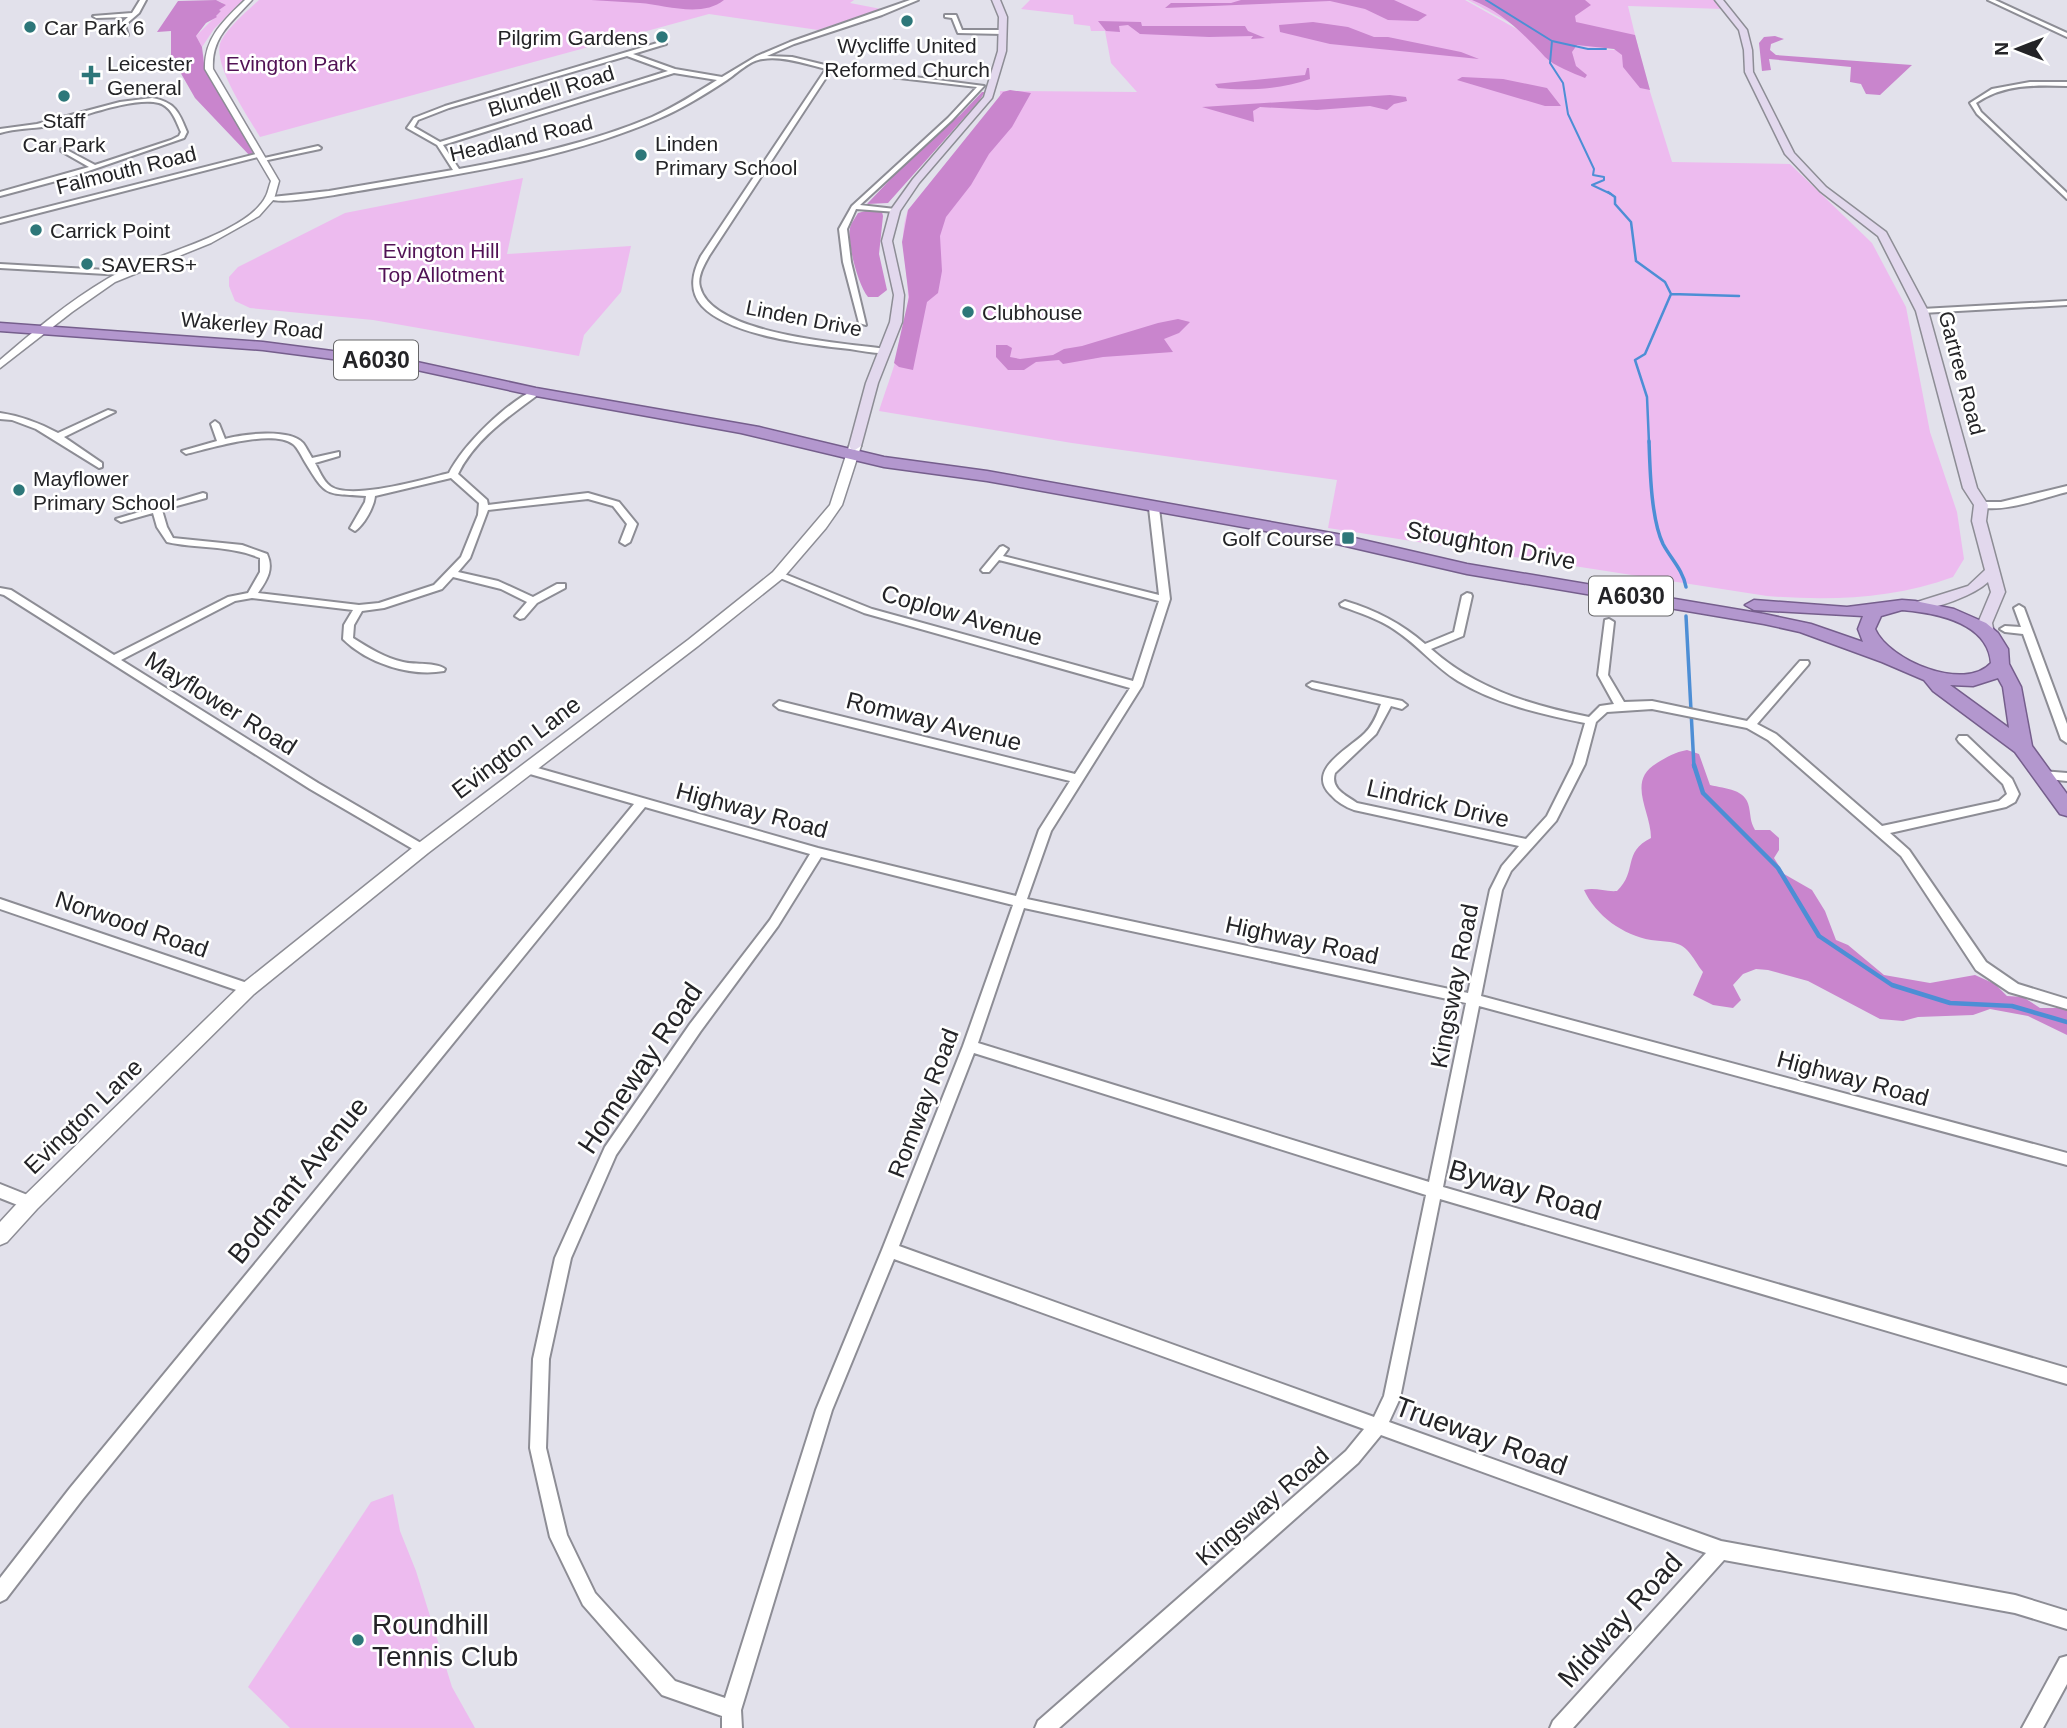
<svg xmlns="http://www.w3.org/2000/svg" width="2067" height="1728" font-family="Arial,sans-serif">
	<rect width="100%" height="100%" fill="#e2e1eb"/>
	<path fill="#edbbef" d="M 216,0 L 243,0 L 214,29 L 202,47 L 196,36 L 221,11 L 219,10 L 223,3 Z
		M 259,0 L 854,0 L 850,3 L 881,9 L 818,30 L 709,14 L 260,137 C 248,116 211,63 221,41 C 229,26 247,11 259,0 Z
		M 1030,0 L 1465,0 L 1536,40 L 1590,50 L 1637,50 L 1672,162 L 1790,164 L 1872,243 L 1906,307 L 1930,432 L 1957,512 L 1964,559 L 1953,577 C 1893,599 1830,601 1767,596 L 1328,528 L 1337,480 L 1072,443 L 879,411 C 890,377 908,332 908,296 C 908,266 897,239 908,210 L 1000,99 L 1000,91 L 1137,92 L 1111,63 L 1105,31 L 1091,31 L 1090,26 L 1074,24 L 1073,15 L 1021,9 Z
		M 1468,0 L 1716,0 L 1724,9 L 1628,6 L 1638,47 L 1590,48 L 1541,40 Z
		M 523,178 L 507,254 L 631,246 L 621,292 L 584,335 L 579,356 L 373,320 L 250,308 L 235,301 L 229,286 L 229,277 L 238,267 L 345,213 Z
		M 393,1494 L 400,1531 L 416,1571 L 452,1687 L 475,1728 L 290,1728 L 248,1687 L 371,1502 Z"/>
	<path fill="#c985cd" d="M 216,0 L 226,5 L 219,10 L 221,11 L 216,16 L 217,17 L 206,23 L 196,36 L 202,47 L 205,71 L 260,155 L 251,157 L 195,98 L 171,56 L 171,31 L 157,32 L 178,1 Z
		M 591,0 L 724,0 C 702,18 665,5 640,3 C 624,2 607,1 591,0 Z
		M 1241,0 L 1394,0 L 1427,15 L 1418,21 L 1388,20 L 1365,9 L 1330,1 L 1165,8 L 1171,3 L 1231,3 Z
		M 1472,0 L 1585,0 L 1591,5 L 1575,16 L 1576,22 L 1635,35 L 1650,90 L 1640,88 L 1623,67 L 1622,55 L 1614,49 L 1577,45 L 1572,52 L 1576,66 L 1587,75 L 1585,78 C 1573,73 1554,66 1545,57 C 1525,35 1501,11 1472,0 Z
		M 1098,21 L 1141,22 L 1142,26 L 1245,26 L 1248,31 L 1265,38 L 1251,39 L 1253,36 L 1209,37 L 1140,34 L 1128,25 L 1119,26 L 1120,32 L 1106,31 Z
		M 1313,22 L 1348,27 L 1374,37 L 1388,37 L 1461,52 L 1479,59 L 1330,44 L 1280,32 L 1279,25 Z
		M 1764,37 L 1775,36 L 1784,39 L 1771,44 L 1770,50 L 1776,55 L 1912,65 L 1880,95 L 1866,94 L 1861,84 L 1850,82 L 1851,67 L 1769,59 L 1771,70 L 1762,71 L 1759,43 Z
		M 1307,68 L 1309,68 L 1310,79 C 1283,89 1248,91 1218,88 L 1215,84 L 1305,75 Z
		M 1462,77 L 1503,79 L 1547,88 L 1561,106 L 1545,106 L 1457,80 Z
		M 1010,90 L 1031,93 L 1012,127 L 989,154 L 971,185 L 946,217 L 940,236 L 942,271 L 938,293 L 927,302 L 913,370 L 899,367 L 894,363 L 909,297 L 902,242 L 908,210 L 1003,92 Z
		M 982,92 L 985,92 L 979,101 L 888,203 L 867,204 L 920,148 L 960,115 Z
		M 1390,95 L 1406,97 L 1407,101 L 1394,104 L 1387,110 L 1370,106 L 1317,110 L 1260,107 L 1253,111 L 1254,122 L 1202,107 Z
		M 869,210 L 882,212 L 883,216 L 879,254 L 887,290 L 878,297 L 868,297 C 858,285 847,243 850,228 C 851,223 856,217 858,213 Z
		M 1178,319 L 1190,322 L 1179,333 L 1164,339 L 1173,352 L 1103,357 L 1063,364 L 1059,360 L 1036,362 L 1024,370 L 1008,370 L 996,357 L 996,345 L 1007,345 L 1012,348 L 1010,357 L 1020,359 L 1053,355 L 1064,349 L 1082,346 L 1158,323 Z
		M 1687,750 L 1699,754 L 1710,785 C 1726,789 1746,789 1749,807 C 1751,817 1750,821 1755,830 L 1770,830 L 1779,838 L 1779,850 L 1774,858 L 1784,874 L 1812,890 L 1825,911 L 1836,940 L 1848,945 L 1884,975 L 1930,983 L 1975,975 L 1995,984 L 2007,996 L 2023,997 L 2040,1008 L 2067,1008 L 2067,1035 L 2028,1016 L 1990,1009 L 1973,1015 L 1918,1017 L 1903,1021 L 1880,1019 L 1808,981 L 1768,970 L 1756,969 L 1743,974 L 1733,985 L 1741,1000 L 1733,1008 L 1713,1005 L 1693,995 L 1703,972 C 1698,966 1693,956 1687,950 C 1678,940 1663,942 1651,940 C 1623,935 1596,916 1584,890 C 1595,887 1605,892 1617,891 C 1638,871 1622,852 1651,838 C 1651,811 1626,781 1657,763 C 1667,757 1675,752 1687,750 Z"/>
	<g fill="none" stroke-linecap="round" stroke-linejoin="round">
		<path stroke="#4d8ed5" stroke-width="2" d="M 1486,0 L 1552,41 L 1550,63 L 1563,83 L 1568,114 L 1594,169 L 1593,175 L 1604,177 L 1604,180 L 1592,185 L 1611,194
			M 1552,41 L 1588,49 L 1606,49"/>
		<path stroke="#4d8ed5" stroke-width="2.5" d="M 1608,192 L 1615,197 L 1615,204 L 1631,222 L 1636,261 L 1665,282 L 1671,294 L 1645,354 L 1635,360 L 1647,397 L 1649,443
			M 1671,294 L 1739,296"/>
		<path stroke="#4d8ed5" stroke-width="3.5" d="M 1649,441 C 1650,470 1651,519 1663,544 C 1671,559 1683,570 1686,587
			M 1686,616 L 1694,767"/>
		<path stroke="#4d8ed5" stroke-width="4.5" d="M 1694,765 L 1703,793 L 1778,868 L 1819,936 L 1892,985 L 1950,1003 L 2012,1006 L 2067,1022"/>
		<defs>
			<path id="minor" d="M 140,0 L 146,0 L 139,13 L 125,25 L 128,35 L 124,35 L 119,25 L 128,17 L 96,18 L 93,16 L 132,13 Z
				M 910,0 L 918,0 L 882,15 L 794,44 L 767,56 L 792,57 L 829,66 L 984,86 L 952,120 L 860,205 L 895,209 L 898,211 L 897,212 L 856,209 L 847,229 L 851,262 L 866,325 L 859,323 L 843,262 L 839,229 L 852,206 L 948,118 L 977,87 L 831,70 L 709,256 C 704,265 697,277 700,287 C 712,335 844,343 885,349 L 888,349 L 888,353 C 876,354 863,351 850,349 C 811,345 730,336 702,306 C 688,290 693,272 701,256 L 826,69 C 806,64 783,56 763,59 C 750,60 736,74 727,80 C 706,94 681,109 658,119 C 564,160 458,174 358,191 C 339,194 283,205 269,199 L 272,197 L 329,191 L 453,170 L 437,145 L 407,128 L 414,118 L 445,106 L 664,41 L 666,44 L 633,54 L 675,69 L 722,77 L 757,56 L 790,42 ZM 627,56 L 668,71 L 440,142 L 414,127 L 418,120 L 449,108 ZM 674,73 L 717,80 C 696,93 675,107 652,117 C 590,143 524,157 459,169 L 443,145 Z
				M 1988,0 L 1995,0 L 2067,33 L 2067,37 Z
				M 945,15 L 956,15 L 962,30 L 1003,30 L 1006,32 L 1003,34 L 958,33 L 952,18 L 945,17 Z
				M 2030,82 L 2067,82 L 2067,86 C 2035,85 2004,84 1976,103 L 1981,112 L 2067,193 L 2067,199 L 1977,114 L 1970,103 L 1992,89 Z
				M 152,98 C 175,102 179,112 187,132 L 184,138 L 71,177 L 0,196 L 0,192 L 89,167 L 61,151 L 61,149 L 65,149 L 95,165 L 171,140 L 179,136 L 181,132 C 176,121 172,107 159,103 C 132,96 76,119 48,126 C 32,129 16,128 0,133 L 0,129 L 37,124 L 120,102 Z
				M 318,146 L 321,148 L 320,149 L 263,161 L 260,159 Z
				M 260,153 L 262,154 L 262,156 L 0,223 L 0,219 Z
				M 0,264 L 124,271 L 128,273 L 124,275 L 0,268 Z
				M 2067,301 L 2067,305 L 1922,313 L 1918,311 L 1922,309 Z
				M 536,389 L 540,392 L 539,394 C 508,417 475,439 458,474 L 487,500 L 488,505 L 588,493 L 619,502 L 637,524 L 630,542 L 625,545 L 620,542 L 627,524 L 613,506 L 588,499 L 488,510 L 470,558 L 458,572 L 498,581 L 533,597 L 557,584 L 565,584 L 565,588 L 537,603 L 524,618 L 520,619 L 515,616 L 527,602 L 501,589 L 453,577 L 442,589 L 384,608 L 362,611 L 354,625 L 353,638 C 369,648 385,658 403,662 C 415,665 436,662 445,669 L 444,671 C 410,677 367,663 343,639 L 344,625 L 353,610 L 252,598 L 235,601 L 121,660 L 318,783 L 426,846 L 428,849 L 426,852 L 418,852 L 310,789 L 4,595 L 0,594 L 0,588 L 11,590 L 114,655 L 228,597 L 248,593 L 260,572 L 260,558 C 230,545 197,549 167,542 L 157,527 L 153,513 L 121,522 L 116,519 L 203,493 L 206,494 L 206,498 L 162,510 L 167,527 L 173,538 L 242,545 L 267,554 C 274,569 267,580 258,593 L 359,605 L 379,603 L 434,585 L 461,557 L 478,515 L 479,503 L 451,478 L 375,496 C 374,507 364,525 355,531 L 350,528 L 365,502 L 366,496 C 325,493 327,498 305,462 C 302,457 298,448 293,444 C 271,429 211,448 186,454 L 182,451 L 217,441 L 211,424 L 215,421 L 219,424 L 225,439 C 243,434 289,428 303,443 C 306,447 309,453 312,458 L 339,452 L 339,456 L 315,463 C 319,470 323,481 330,486 C 350,501 425,479 449,473 C 464,444 506,403 536,389 Z
				M 108,410 L 115,412 L 64,437 L 102,463 L 102,467 L 99,468 L 36,429 L 12,420 L 0,419 L 0,413 C 21,416 39,423 58,433 Z
				M 2067,486 L 2067,492 C 2046,497 1994,516 1976,505 L 1981,502 L 2001,502 Z
				M 1154,505 L 1159,508 L 1170,599 L 1142,686 L 1051,831 L 1027,899 L 1468,993 L 1490,890 L 1502,866 L 1519,846 L 1354,810 C 1346,807 1337,802 1331,795 C 1305,770 1349,749 1365,733 C 1373,725 1377,715 1381,704 L 1312,688 L 1307,685 L 1312,682 L 1402,701 L 1407,705 L 1402,709 L 1391,706 L 1376,734 L 1335,773 C 1330,789 1346,795 1357,803 L 1526,839 L 1547,816 L 1573,764 L 1585,723 C 1541,714 1496,704 1458,681 C 1435,667 1418,645 1395,630 C 1379,619 1360,613 1341,606 L 1340,604 L 1345,601 C 1375,610 1401,623 1425,644 L 1454,632 L 1462,596 L 1467,593 L 1471,594 L 1472,596 L 1463,636 L 1431,649 C 1476,689 1530,705 1589,717 L 1600,706 L 1614,704 L 1598,675 L 1605,620 L 1609,619 L 1614,622 L 1608,675 L 1624,702 L 1652,701 L 1747,721 L 1800,661 L 1808,661 L 1809,663 L 1808,665 L 1757,724 L 1776,734 L 1882,826 L 1999,801 L 2007,794 L 2003,784 L 1959,742 L 1957,739 L 1959,736 L 1967,736 L 2012,779 L 2019,794 L 2015,802 L 2006,807 L 1890,833 L 1909,850 L 1986,962 L 2018,984 L 2067,999 L 2067,1009 L 2009,992 L 1976,970 L 1901,856 L 1768,740 L 1747,728 L 1652,709 L 1607,712 L 1596,722 L 1585,764 L 1556,821 L 1511,871 L 1502,890 L 1481,996 L 2067,1153 L 2067,1165 L 1479,1006 L 1443,1187 L 2067,1368 L 2067,1384 L 1440,1199 L 1400,1398 L 1389,1422 L 1721,1541 L 2015,1595 L 2067,1611 L 2067,1629 L 2015,1613 L 1724,1560 L 1573,1728 L 1550,1728 L 1553,1721 L 1706,1553 L 1381,1435 L 1358,1463 L 1059,1728 L 1035,1728 L 1038,1721 L 1346,1451 L 1364,1429 L 894,1259 L 832,1410 L 741,1710 L 742,1728 L 722,1728 L 722,1716 L 662,1695 L 583,1605 L 550,1537 L 530,1448 L 533,1359 L 555,1258 L 605,1147 L 690,1024 L 770,920 L 810,854 L 645,807 L 82,1500 L 6,1599 L 0,1602 L 0,1578 L 70,1488 L 634,804 L 523,772 L 521,769 L 523,766 L 527,765 L 818,848 L 1016,896 L 1039,830 L 1070,781 L 779,709 L 774,705 L 779,701 L 1075,774 L 1130,688 L 864,613 L 773,575 L 774,573 L 782,573 L 872,609 L 1133,681 L 1159,601 L 999,560 L 989,572 L 983,572 L 981,570 L 1000,547 L 1003,546 L 1008,549 L 1003,556 L 1159,595 L 1149,508 ZM 821,857 L 1013,905 L 963,1046 L 882,1250 L 816,1410 L 725,1698 L 675,1681 L 595,1593 L 567,1535 L 546,1448 L 549,1359 L 571,1258 L 616,1155 L 700,1032 L 778,926 ZM 1024,908 L 1466,1003 L 1429,1182 L 978,1043 ZM 974,1053 L 1426,1195 L 1384,1396 L 1374,1417 L 899,1246 Z
				M 2019,605 L 2024,608 L 2067,724 L 2067,743 L 2061,739 L 2023,634 L 2005,632 L 2000,629 L 2005,626 L 2021,627 L 2014,608 Z
				M 2042,771 L 2067,773 L 2067,781 L 2038,778 L 2036,775 Z
				M 0,899 L 253,985 L 255,989 L 253,993 L 248,994 L 0,909 Z
				M 0,1184 L 35,1198 L 37,1203 L 35,1208 L 30,1210 L 0,1198 Z
				M 2067,1656 L 2067,1684 L 2043,1728 L 2022,1728 L 2060,1658 Z"/>
			<path id="tertiary" d="M 245,0 L 252,0 C 232,22 211,37 213,69 L 279,181 L 274,199 L 259,216 L 211,243 L 115,282 L 72,312 L 0,368 L 0,360 C 34,331 68,302 107,279 C 144,257 248,235 266,196 C 268,192 269,186 271,181 L 205,69 C 204,38 224,20 245,0 Z
				M 855,443 L 861,446 L 842,505 L 826,528 L 783,578 L 698,646 L 428,853 L 254,994 L 37,1209 L 7,1242 L 0,1245 L 0,1222 L 23,1197 L 242,984 L 416,845 L 688,640 L 773,572 L 830,505 L 849,446 Z"/>
			<path id="secondary" d="M 992,0 L 1000,0 L 1007,17 L 1006,51 L 992,98 L 919,183 L 900,211 L 892,241 L 904,295 L 902,322 L 878,383 L 861,446 L 855,450 L 851,449 L 849,446 L 866,383 L 890,322 L 894,295 L 882,241 L 890,211 L 913,179 L 984,97 L 998,51 L 999,17 Z
				M 1715,0 L 1723,0 L 1747,30 L 1752,50 L 1753,72 L 1794,153 L 1826,187 L 1886,232 L 1928,311 L 1977,488 L 1988,505 L 1986,521 L 2005,592 L 1992,623 L 1994,633 L 1992,636 L 1982,636 L 1978,623 L 1991,592 L 1988,582 C 1976,594 1934,611 1917,608 L 1915,605 L 1917,602 L 1968,586 L 1985,570 L 1972,521 L 1974,505 L 1963,488 L 1916,311 L 1878,236 L 1820,191 L 1785,154 L 1745,72 L 1744,50 L 1739,30 Z"/>
			<path id="trunk" d="M 0,323 L 263,342 L 417,362 L 536,388 L 759,427 L 884,457 L 987,471 L 1337,534 L 1467,564 L 1764,614 L 1811,624 L 1863,642 L 1858,629 L 1863,616 L 1754,610 L 1745,605 L 1754,600 L 1847,607 L 1902,600 L 1915,601 L 1954,609 L 1986,623 L 1998,633 L 2008,649 L 2009,664 L 2021,687 L 2032,746 L 2067,794 L 2067,816 L 2060,814 L 2015,752 L 1933,691 L 1924,680 L 1882,662 L 1800,632 L 1764,624 L 1467,574 L 1337,544 L 987,481 L 884,467 L 741,433 L 536,396 L 417,370 L 263,350 L 0,331 ZM 1902,610 C 1936,613 1988,622 1991,663 C 1965,692 1889,661 1875,629 L 1881,616 ZM 1998,678 L 2003,687 L 2009,728 L 1950,685 L 1973,686 Z"/>
		</defs>
		<use href="#minor" stroke="#8d8d95" stroke-width="4"/>
		<use href="#tertiary" stroke="#8d8d95" stroke-width="3"/>
		<use href="#secondary" stroke="#8d8d95" stroke-width="3"/>
		<use href="#trunk" stroke="#755e8c" stroke-width="3"/>
		<use href="#minor" fill="#fff" fill-rule="evenodd"/>
		<use href="#tertiary" fill="#fff" fill-rule="evenodd"/>
		<use href="#secondary" fill="#e2d8ed" fill-rule="evenodd"/>
		<use href="#trunk" fill="#b397ce" fill-rule="evenodd"/>
	</g>
	<g fill="#2d7779" stroke="#fff" stroke-width="2.5">
		<circle cx="907" cy="21" r="7"/>
		<circle cx="30" cy="27" r="7"/>
		<circle cx="662" cy="37" r="7"/>
		<path d="M87.5 64.5h7v7h7v7h-7v7h-7v-7h-7v-7h7z"/>
		<circle cx="64" cy="96" r="7"/>
		<circle cx="641" cy="155" r="7"/>
		<circle cx="36" cy="230" r="7"/>
		<circle cx="87" cy="264" r="7"/>
		<circle cx="968" cy="312" r="7"/>
		<circle cx="19" cy="490" r="7"/>
		<rect x="1341" y="531" width="14" height="14" rx="3.5"/>
		<circle cx="358" cy="1640" r="7"/>
	</g>
	<g text-anchor="middle" dominant-baseline="central" stroke-width="5" stroke-linejoin="round" paint-order="stroke">
		<g font-size="21" fill="#242427" stroke="#fff" text-anchor="start">
			<text x="44" y="27">Car Park 6</text>
			<text x="648" y="37" text-anchor="end">Pilgrim Gardens</text>
			<text x="907" y="45" text-anchor="middle">Wycliffe United<tspan x="907" dy="24">Reformed Church</tspan></text>
			<text x="107" y="63">Leicester<tspan x="107" dy="24">General</tspan></text>
			<text x="64" y="120" text-anchor="middle">Staff<tspan x="64" dy="24">Car Park</tspan></text>
			<text x="655" y="143">Linden<tspan x="655" dy="24">Primary School</tspan></text>
			<text x="50" y="230">Carrick Point</text>
			<text x="101" y="264">SAVERS+</text>
			<text x="982" y="312">Clubhouse</text>
			<text x="33" y="478">Mayflower<tspan x="33" dy="24">Primary School</tspan></text>
			<text x="1334" y="538" text-anchor="end">Golf Course</text>
		</g>
		<g font-size="21" fill="#511255" stroke="#fff">
			<text x="291" y="63">Evington Park</text>
			<text x="441" y="250">Evington Hill<tspan x="441" dy="24">Top Allotment</tspan></text>
		</g>
		<g font-size="21" fill="#242427" stroke="#fff">
			<text transform="translate(551 91) rotate(-17)">Blundell Road</text>
			<text transform="translate(521 138) rotate(-13)">Headland Road</text>
			<text transform="translate(126 170) rotate(-14)">Falmouth Road</text>
			<text transform="translate(804 318) rotate(11)">Linden Drive</text>
			<text transform="translate(252 325) rotate(5)">Wakerley Road</text>
			<text transform="translate(1962 373) rotate(75)">Gartree Road</text>
		</g>
		<g fill="#fff" stroke="#666668" stroke-width="2">
			<rect x="334" y="340.5" width="84" height="39" rx="5"/>
			<rect x="1589" y="576.5" width="84" height="39" rx="5"/>
		</g>
		<g font-size="23" font-weight="bold" fill="#242427">
			<text x="376" y="360">A6030</text>
			<text x="1631" y="596">A6030</text>
		</g>
		<g font-size="24" fill="#242427" stroke="#fff">
			<text transform="translate(1491 545) rotate(11)">Stoughton Drive</text>
			<text transform="translate(962 615) rotate(16)">Coplow Avenue</text>
			<text transform="translate(221 703) rotate(32)">Mayflower Road</text>
			<text transform="translate(934 721) rotate(14)">Romway Avenue</text>
			<text transform="translate(516 747) rotate(-37)">Evington Lane</text>
			<text transform="translate(1438 803) rotate(13)">Lindrick Drive</text>
			<text transform="translate(752 810) rotate(15)">Highway Road</text>
			<text transform="translate(132 924) rotate(19)">Norwood Road</text>
			<text transform="translate(1302 940) rotate(12)">Highway Road</text>
			<text transform="translate(1454 986) rotate(-79)">Kingsway Road</text>
			<text transform="translate(1853 1078) rotate(15)">Highway Road</text>
			<text transform="translate(923 1103) rotate(-69)">Romway Road</text>
			<text transform="translate(83 1116) rotate(-44)">Evington Lane</text>
			<text transform="translate(1262 1506) rotate(-41)">Kingsway Road</text>
		</g>
		<g font-size="28" fill="#242427" stroke="#fff">
			<text transform="translate(640 1068) rotate(-56)">Homeway Road</text>
			<text transform="translate(298 1180) rotate(-51)">Bodnant Avenue</text>
			<text transform="translate(1525 1190) rotate(16)">Byway Road</text>
			<text transform="translate(1481 1436) rotate(20)">Trueway Road</text>
			<text transform="translate(1620 1620) rotate(-48)">Midway Road</text>
		</g>
		<g font-size="28" fill="#242427" stroke="#fff" text-anchor="start">
			<text x="372" y="1624">Roundhill<tspan x="372" dy="32">Tennis Club</tspan></text>
		</g>
	</g>
	<g transform="translate(2018 49) rotate(270)" stroke="#ffffff" stroke-width="5" paint-order="stroke">
	<path d="M0-5L12 26L0 18L-12 26Z" fill="#242427"/>
	<text y="-10" font-size="19" font-weight="bold" text-anchor="middle" fill="#242427">N</text>
	</g>
</svg>
